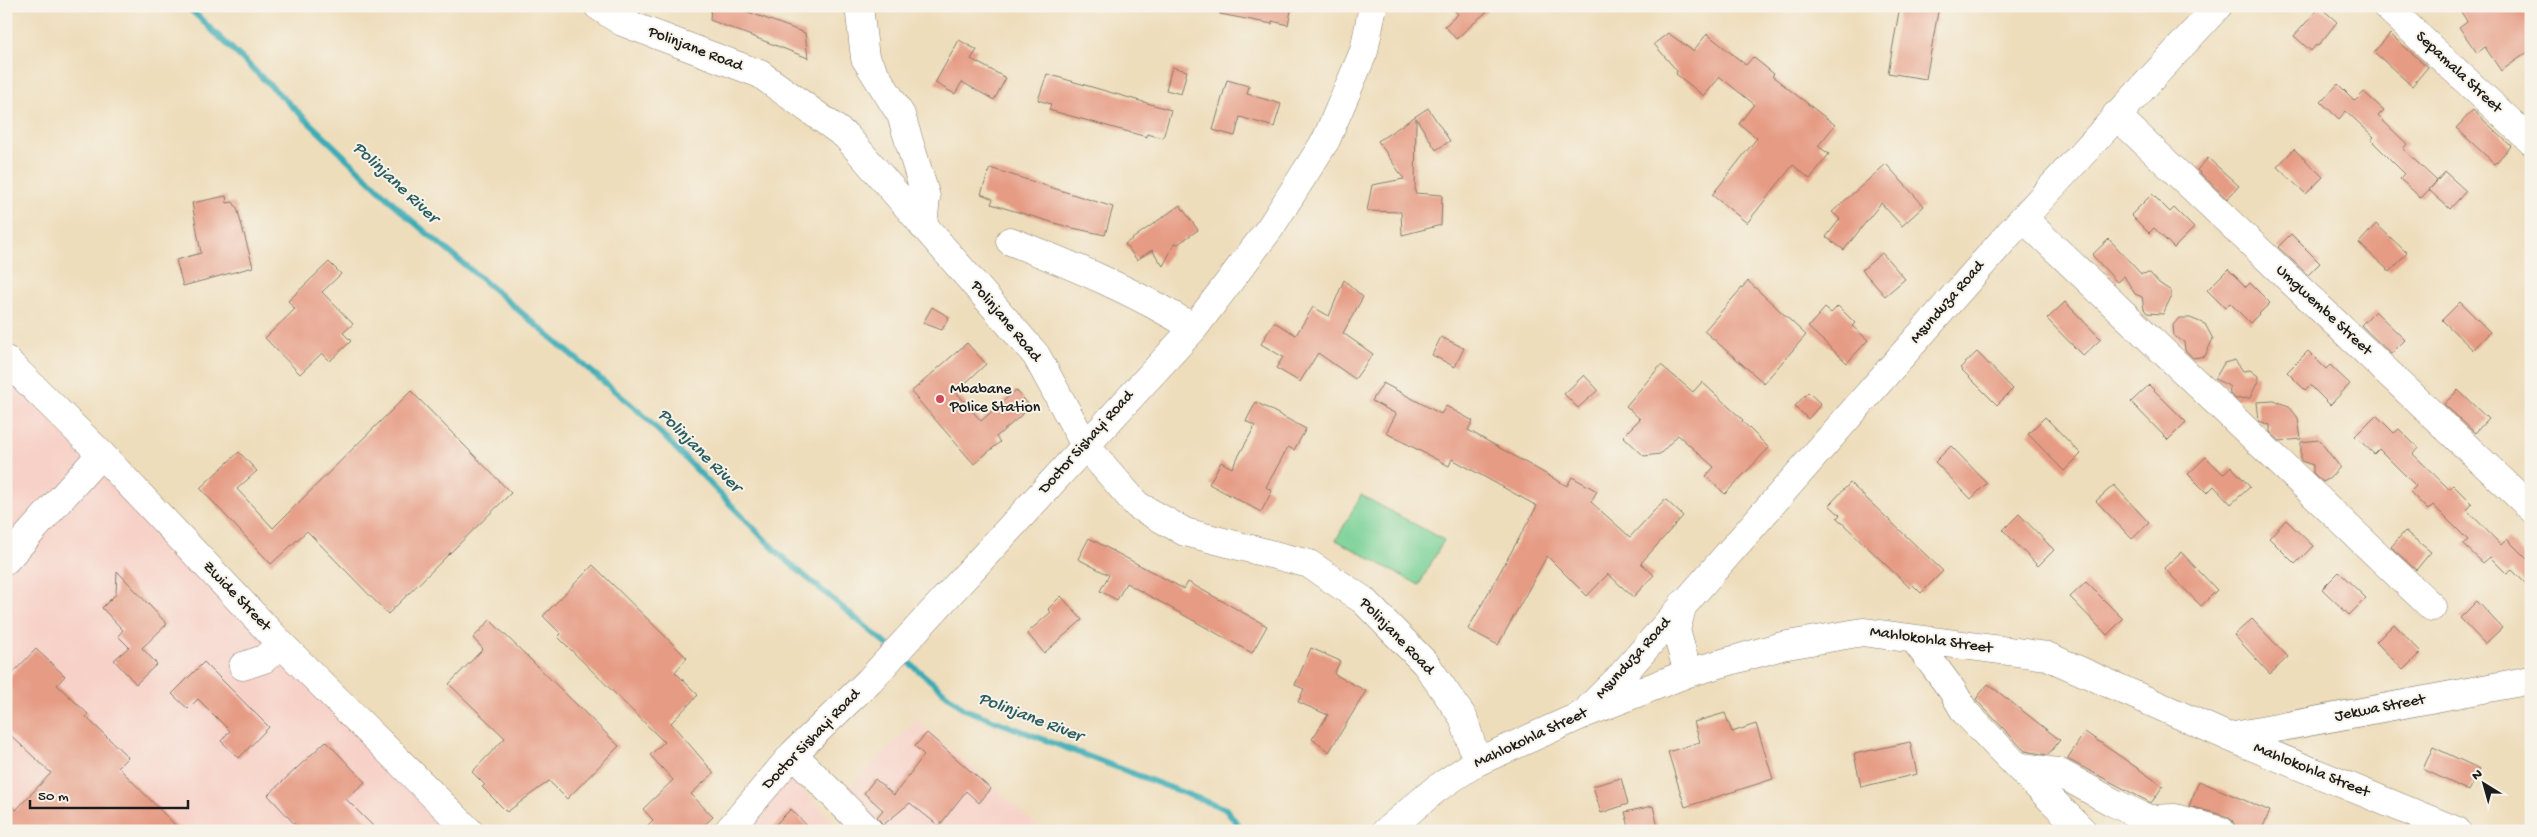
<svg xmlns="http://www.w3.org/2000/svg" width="2537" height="837" font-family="'Gochi Hand',sans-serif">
	<rect width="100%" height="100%" fill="#f7f3e8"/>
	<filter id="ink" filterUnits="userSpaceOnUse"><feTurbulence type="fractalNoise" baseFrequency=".02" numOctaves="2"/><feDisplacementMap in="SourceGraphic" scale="10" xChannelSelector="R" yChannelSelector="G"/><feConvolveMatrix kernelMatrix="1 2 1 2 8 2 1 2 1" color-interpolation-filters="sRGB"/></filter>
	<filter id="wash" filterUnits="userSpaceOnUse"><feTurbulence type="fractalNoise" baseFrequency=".0096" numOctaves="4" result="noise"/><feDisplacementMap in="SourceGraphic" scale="20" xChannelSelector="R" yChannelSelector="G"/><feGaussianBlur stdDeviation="1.12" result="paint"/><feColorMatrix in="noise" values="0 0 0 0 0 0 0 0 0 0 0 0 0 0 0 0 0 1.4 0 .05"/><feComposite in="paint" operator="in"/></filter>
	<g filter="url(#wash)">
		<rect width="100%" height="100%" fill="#edb"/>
		<path fill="#f7d1c8" d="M 6,356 L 469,831 L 6,831 Z
			M 917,720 L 1041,829 L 879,831 L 843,792 Z
			M 785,771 L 842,831 L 732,831 Z"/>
		<path fill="#78d196" stroke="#4a7659" d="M 1361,495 L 1444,540 L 1419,585 L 1336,540 Z"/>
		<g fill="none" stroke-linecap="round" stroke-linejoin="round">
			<path stroke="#3aacb5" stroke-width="6" d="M 187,6 L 409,218 L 642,414 L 781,556 L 890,647
				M 900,655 L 964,709 L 1226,809 L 1243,831"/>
		</g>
		<g id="blocks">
			<path fill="#e69b84" d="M 711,6 L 732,6 L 805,33 L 808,58 L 710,20 Z
				M 1221,6 L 1292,6 L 1288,25 L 1272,21 L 1272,24 L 1220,14 Z
				M 1451,6 L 1493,6 L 1456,39 L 1445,26 L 1458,14 Z
				M 1900,6 L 1939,6 L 1926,79 L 1888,73 Z
				M 2457,6 L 2531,6 L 2531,50 L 2501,71 L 2485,47 L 2477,53 L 2459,27 L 2467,21 Z
				M 2320,7 L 2337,22 L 2318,46 L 2316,45 L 2311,51 L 2294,36 Z
				M 1668,33 L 1693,51 L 1707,34 L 1746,65 L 1753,57 L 1774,74 L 1772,76 L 1835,125 L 1818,146 L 1829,154 L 1810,179 L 1793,165 L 1747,223 L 1712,195 L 1757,138 L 1739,124 L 1754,104 L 1720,77 L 1704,96 L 1676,74 L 1677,71 L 1654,44 Z
				M 2390,34 L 2428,67 L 2412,86 L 2374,52 Z
				M 959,40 L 977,50 L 971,59 L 1006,78 L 994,100 L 962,82 L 955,94 L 935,83 Z
				M 1172,67 L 1187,71 L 1181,94 L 1166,90 Z
				M 1047,74 L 1171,110 L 1163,138 L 1147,134 L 1147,137 L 1049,110 L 1051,104 L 1038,100 Z
				M 1227,80 L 1249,86 L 1247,94 L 1281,104 L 1274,127 L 1240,117 L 1235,136 L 1213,130 Z
				M 2338,84 L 2355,101 L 2364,92 L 2384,110 L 2378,116 L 2407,144 L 2403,149 L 2437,181 L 2421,198 L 2400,179 L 2405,174 L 2371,140 L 2374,137 L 2346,111 L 2339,119 L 2321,102 Z
				M 1428,108 L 1450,141 L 1436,150 L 1416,118 L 1415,193 L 1442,195 L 1441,225 L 1402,235 L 1401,212 L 1367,211 L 1372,185 L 1404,179 L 1378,141 Z
				M 2473,110 L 2511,146 L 2495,164 L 2456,128 Z
				M 2294,149 L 2323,177 L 2306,194 L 2277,167 Z
				M 2208,158 L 2239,186 L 2227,199 L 2197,170 Z
				M 1886,164 L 1924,206 L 1902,226 L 1881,203 L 1844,250 L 1826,237 L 1840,219 L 1832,212 Z
				M 990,168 L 1113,207 L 1105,235 L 1068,227 L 991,204 L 993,199 L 981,194 Z
				M 2445,172 L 2466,191 L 2450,209 L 2429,190 Z
				M 2152,194 L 2170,212 L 2174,208 L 2194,228 L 2174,248 L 2154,228 L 2149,233 L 2131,215 Z
				M 226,196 L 227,203 L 233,202 L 237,208 L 253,267 L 183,286 L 176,260 L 201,253 L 192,203 Z
				M 1180,205 L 1198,230 L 1178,244 L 1175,243 L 1163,266 L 1152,250 L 1137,260 L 1125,244 Z
				M 2376,224 L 2407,253 L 2390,272 L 2359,243 Z
				M 2291,234 L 2320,263 L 2308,275 L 2278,247 Z
				M 2109,239 L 2141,274 L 2150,273 L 2159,283 L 2171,291 L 2171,297 L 2163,314 L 2147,313 L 2144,309 L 2142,297 L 2135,294 L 2124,276 L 2117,282 L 2092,255 Z
				M 1882,253 L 1905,279 L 1885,296 L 1862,270 Z
				M 329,262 L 341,274 L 322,292 L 353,324 L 343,333 L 351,341 L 330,361 L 322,353 L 300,374 L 265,338 L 295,309 L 288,301 Z
				M 2228,269 L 2246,287 L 2250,283 L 2270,303 L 2250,323 L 2230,303 L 2225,308 L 2207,290 Z
				M 1344,280 L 1363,297 L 1343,333 L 1373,354 L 1355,379 L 1318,353 L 1300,382 L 1276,368 L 1283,357 L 1261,344 L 1274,322 L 1296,335 L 1313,307 L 1329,316 Z
				M 1748,281 L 1806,335 L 1764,383 L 1704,331 Z
				M 2065,302 L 2101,339 L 2083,356 L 2047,319 Z
				M 2460,302 L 2490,332 L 2473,350 L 2442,320 Z
				M 1838,306 L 1855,323 L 1852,326 L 1868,340 L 1847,363 L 1808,327 L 1825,308 L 1831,313 Z
				M 932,307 L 949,317 L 942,330 L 923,323 Z
				M 2375,311 L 2405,340 L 2391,354 L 2361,325 Z
				M 2179,318 L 2190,318 L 2205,324 L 2213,339 L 2205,356 L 2193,358 L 2185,350 L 2184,342 L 2174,336 L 2173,325 Z
				M 1441,337 L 1464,348 L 1455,367 L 1432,355 Z
				M 967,343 L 986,364 L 956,392 L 981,421 L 1016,390 L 1031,407 L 996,437 L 1000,442 L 974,464 L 911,392 Z
				M 2308,351 L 2326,369 L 2330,365 L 2350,384 L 2330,405 L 2310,385 L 2305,390 L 2287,372 Z
				M 1977,352 L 2013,389 L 1997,405 L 1960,368 Z
				M 2235,360 L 2243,371 L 2250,370 L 2258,376 L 2258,381 L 2250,398 L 2236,399 L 2230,394 L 2229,386 L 2215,379 L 2224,363 Z
				M 1661,365 L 1693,392 L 1702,382 L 1743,420 L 1742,421 L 1769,448 L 1725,494 L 1706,476 L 1714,467 L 1678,435 L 1660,454 L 1644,456 L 1623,436 L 1640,419 L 1626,406 Z
				M 1584,375 L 1598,390 L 1578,408 L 1564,394 Z
				M 1383,383 L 1441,414 L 1446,406 L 1473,421 L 1468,430 L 1567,486 L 1572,477 L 1597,491 L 1591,502 L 1630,537 L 1665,499 L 1683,516 L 1641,563 L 1654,575 L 1633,597 L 1608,574 L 1587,596 L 1547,556 L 1498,645 L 1468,629 L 1537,506 L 1452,459 L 1449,466 L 1386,433 L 1396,414 L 1372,401 Z
				M 2149,385 L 2186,422 L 2168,440 L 2131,402 Z
				M 2458,390 L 2488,419 L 2475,433 L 2444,404 Z
				M 411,391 L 511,493 L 388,614 L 307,531 L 271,564 L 200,488 L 239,452 L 257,471 L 237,489 L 273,528 Z
				M 1808,392 L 1821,404 L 1808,419 L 1795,406 Z
				M 2274,401 L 2289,406 L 2298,418 L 2301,439 L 2280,441 L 2270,432 L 2270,425 L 2259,421 L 2257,402 Z
				M 1256,402 L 1306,429 L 1294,450 L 1288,447 L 1266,487 L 1272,491 L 1261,512 L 1209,484 L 1221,462 L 1232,468 L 1255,426 L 1246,421 Z
				M 2376,415 L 2394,433 L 2399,429 L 2418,448 L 2413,454 L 2449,489 L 2453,485 L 2472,504 L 2467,510 L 2501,545 L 2507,539 L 2531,563 L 2531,589 L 2512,570 L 2507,574 L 2490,557 L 2483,563 L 2463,544 L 2468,540 L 2433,505 L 2428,510 L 2410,492 L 2416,486 L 2379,449 L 2374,454 L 2355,436 Z
				M 2045,417 L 2081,454 L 2064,471 L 2028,434 Z
				M 2319,440 L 2340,467 L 2330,478 L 2323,482 L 2313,473 L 2313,465 L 2301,461 L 2301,442 Z
				M 1951,446 L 1987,483 L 1971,499 L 1935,462 Z
				M 2206,457 L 2223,474 L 2231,466 L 2250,487 L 2231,504 L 2214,486 L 2207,493 L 2188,474 Z
				M 1850,483 L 1943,571 L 1921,593 L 1913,585 L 1910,588 L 1837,518 L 1840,515 L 1829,505 Z
				M 2114,485 L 2149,523 L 2132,539 L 2096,501 Z
				M 2019,514 L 2054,550 L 2038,566 L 2003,530 Z
				M 2286,520 L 2313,546 L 2295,564 L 2269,538 Z
				M 2405,531 L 2431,552 L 2416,570 L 2391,547 Z
				M 1089,538 L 1184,589 L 1188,582 L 1267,626 L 1252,653 L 1126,583 L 1117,600 L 1100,591 L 1109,575 L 1078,559 Z
				M 2181,552 L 2217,590 L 2201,606 L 2164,568 Z
				M 593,565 L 687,658 L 675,672 L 698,695 L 671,723 L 714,773 L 691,794 L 713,817 L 698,831 L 642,831 L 653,820 L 643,809 L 673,780 L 650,755 L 664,742 L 558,637 L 561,634 L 543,616 Z
				M 117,571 L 167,624 L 142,648 L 157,664 L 136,684 L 114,660 L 129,647 L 118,636 L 123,630 L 102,608 L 116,594 Z
				M 2339,572 L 2366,598 L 2349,615 L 2322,589 Z
				M 2086,582 L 2123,619 L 2107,635 L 2070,597 Z
				M 1061,596 L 1082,620 L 1044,653 L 1027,633 L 1051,612 L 1048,609 Z
				M 2477,601 L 2502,628 L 2485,644 L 2460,618 Z
				M 2252,619 L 2288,657 L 2270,674 L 2234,635 Z
				M 490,620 L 619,746 L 567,799 L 549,781 L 507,812 L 482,787 L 485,785 L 472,772 L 505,738 L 449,684 L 483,649 L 473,638 Z
				M 2394,624 L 2421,652 L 2403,670 L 2376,642 Z
				M 1311,648 L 1340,661 L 1334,674 L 1366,691 L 1329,752 L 1312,739 L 1328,715 L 1298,702 L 1304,689 L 1295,685 Z
				M 36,649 L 65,676 L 57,685 L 88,714 L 86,717 L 128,757 L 118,767 L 181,831 L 6,831 L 6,800 L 16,810 L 51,773 L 6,731 L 6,680 Z
				M 204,662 L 269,727 L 239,758 L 221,741 L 230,731 L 198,699 L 188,709 L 172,694 Z
				M 1988,684 L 2060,740 L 2048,755 L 2025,751 L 1978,702 L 1976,699 Z
				M 1725,713 L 1732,732 L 1756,724 L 1773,779 L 1685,807 L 1668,752 L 1700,742 L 1694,722 Z
				M 2085,732 L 2163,786 L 2151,803 L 2067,759 Z
				M 927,733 L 991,789 L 979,803 L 966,791 L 939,826 L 910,803 L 883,825 L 877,817 L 883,810 L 864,793 L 875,779 L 894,795 L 924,755 L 915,746 Z
				M 326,741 L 365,782 L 346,799 L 378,831 L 301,831 L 268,795 Z
				M 1910,742 L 1917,774 L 1861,787 L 1854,754 Z
				M 2433,747 L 2480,769 L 2469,791 L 2423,769 Z
				M 1621,778 L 1628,804 L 1601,813 L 1593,786 Z
				M 2199,781 L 2270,811 L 2261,831 L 2241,831 L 2236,829 L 2232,820 L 2226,816 L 2189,806 Z
				M 1653,806 L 1659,831 L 1630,831 L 1625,812 Z
				M 791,809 L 812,831 L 769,831 Z"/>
		</g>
	</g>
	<g filter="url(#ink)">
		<use href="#blocks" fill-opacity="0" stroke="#857c6c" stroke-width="1"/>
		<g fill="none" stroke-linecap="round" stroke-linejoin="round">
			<defs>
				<path id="minor" d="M 598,6 L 622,22 L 760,74 L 846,136 L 1036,355 L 1085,445 L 1137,505 L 1185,532 L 1309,564 L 1363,600 L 1425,663 L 1463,717 L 1477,762
					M 859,6 L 865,58 L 901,115 L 926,197 L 923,226
					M 2386,6 L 2531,141
					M 2116,115 L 2531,508
					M 2023,218 L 2432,607
					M 1010,241 C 1076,267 1134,291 1194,328
					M 6,360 L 101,454 L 281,644 L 469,831
					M 6,560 L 101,454
					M 1683,604 L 1676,630 L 1688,673
					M 1914,639 L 1952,690 L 1965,712 L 2017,766 L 2083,831
					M 243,666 L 264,659 L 281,644
					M 1590,707 L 1621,676 L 2014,228 L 2218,6
					M 2229,737 L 2531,680
					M 793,754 L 869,831
					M 2017,766 L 2058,772 L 2114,803 L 2148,819 L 2175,818 L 2221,831
					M 728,831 L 793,754 L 869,681 L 1194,328 L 1270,228 L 1326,140 L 1364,51 L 1373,6
					M 1386,831 L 1436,789 L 1477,762 L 1584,714 L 1688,673 L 1782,646 L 1863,632 L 2047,656 L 2229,737 L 2457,831"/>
			</defs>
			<use href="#minor" stroke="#857c6c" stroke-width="29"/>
			<use href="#minor" stroke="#fff" stroke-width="28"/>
		</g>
	</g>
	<circle fill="#d1495b" stroke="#f7f3e8" stroke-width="2" cx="940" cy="399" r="5"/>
	<g text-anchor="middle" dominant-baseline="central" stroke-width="4" stroke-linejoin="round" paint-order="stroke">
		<g font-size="16" fill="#1c1c1c" stroke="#f7f3e8">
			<text transform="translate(695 50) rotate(21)">Polinjane Road</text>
			<text transform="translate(2458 73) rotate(43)">Sepamala Street</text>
			<text transform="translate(1948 303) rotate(-49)">Msunduza Road</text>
			<text transform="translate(2323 311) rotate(43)">Umgwembe Street</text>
			<text transform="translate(1005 322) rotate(50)">Polinjane Road</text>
			<text transform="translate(1087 443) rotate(-48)">Doctor Sishayi Road</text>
			<text transform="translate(236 597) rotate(46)">Zwide Street</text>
			<text transform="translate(1396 637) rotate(46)">Polinjane Road</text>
			<text transform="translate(1931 641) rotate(8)">Mahlokohla Street</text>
			<text transform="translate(1634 659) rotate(-48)">Msunduza Road</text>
			<text transform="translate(2380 709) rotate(-11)">Jekwa Street</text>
			<text transform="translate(1531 739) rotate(-25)">Mahlokohla Street</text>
			<text transform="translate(812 740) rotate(-46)">Doctor Sishayi Road</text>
			<text transform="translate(2311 771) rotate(22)">Mahlokohla Street</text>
		</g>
		<g font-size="16" fill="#1c1c1c" stroke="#f7f3e8" text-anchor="start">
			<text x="950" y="390">Mbabane<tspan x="950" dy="18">Police Station</tspan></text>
		</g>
		<g font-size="18" font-style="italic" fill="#2a5d61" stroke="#f7f3e8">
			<text transform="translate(395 183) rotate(43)">Polinjane River</text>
			<text transform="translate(699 451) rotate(45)">Polinjane River</text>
			<text transform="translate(1030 718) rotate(21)">Polinjane River</text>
		</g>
	</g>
	<rect width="2537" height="837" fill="none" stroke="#f7f3e8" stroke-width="25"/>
	<g transform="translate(2484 784) rotate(323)" stroke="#f7f3e8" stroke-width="4" paint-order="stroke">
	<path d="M0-4L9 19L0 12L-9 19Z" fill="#1c1c1c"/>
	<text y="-8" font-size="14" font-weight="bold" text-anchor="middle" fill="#1c1c1c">N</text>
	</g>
	<path d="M30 800v8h158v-8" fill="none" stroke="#1c1c1c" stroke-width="2.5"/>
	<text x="38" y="800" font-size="15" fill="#1c1c1c" stroke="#f7f3e8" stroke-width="4" paint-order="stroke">50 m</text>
</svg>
